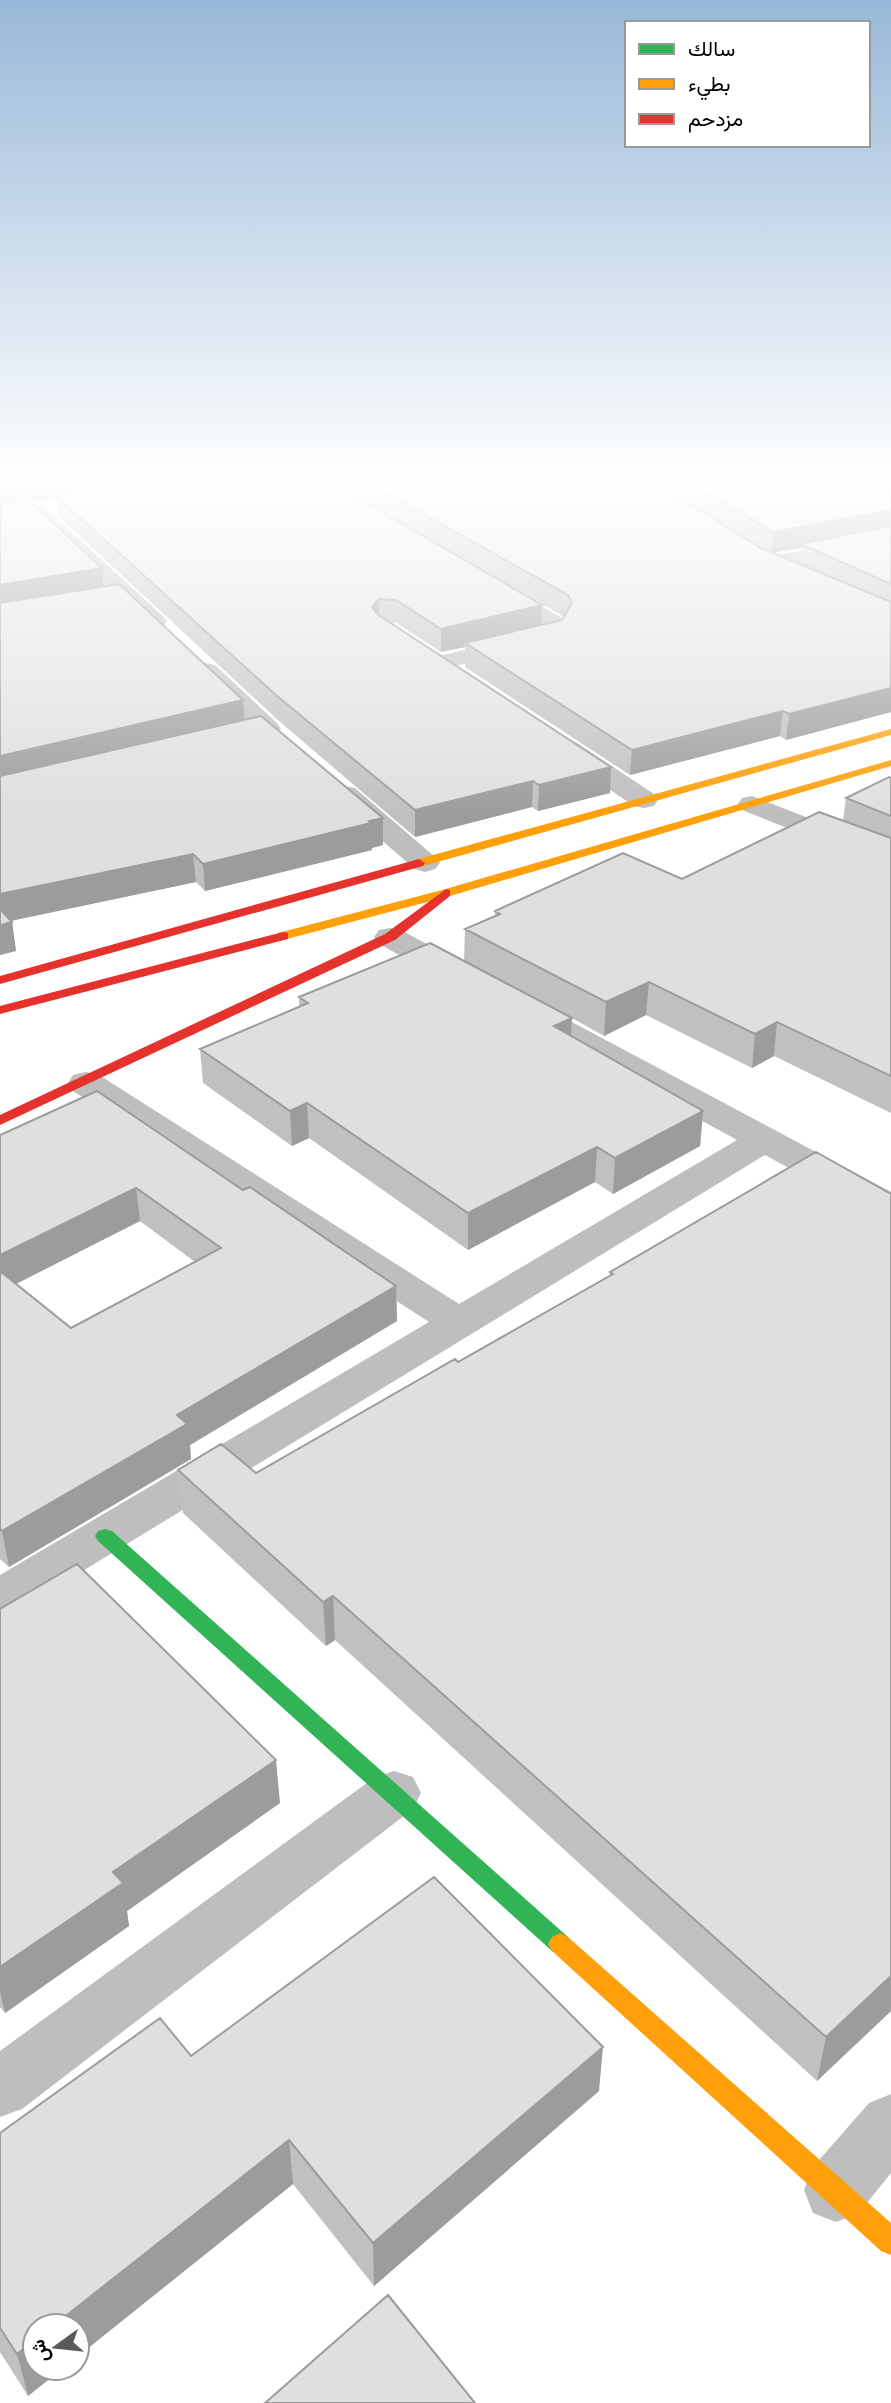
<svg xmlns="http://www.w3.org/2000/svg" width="891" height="2403" font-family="'Fira Sans',Vazirmatn,sans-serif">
	<rect width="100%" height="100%" fill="#fff"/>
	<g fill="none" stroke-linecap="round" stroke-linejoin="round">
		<path fill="#bebebe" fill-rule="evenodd" d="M 670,478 L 716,478 L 706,484 L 635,496 L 625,490 L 628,486 Z
			M 37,505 L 44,507 L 163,616 L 167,621 L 163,626 L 147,626 L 32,518 L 0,522 L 0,510 Z
			M 891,532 L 891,544 L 768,569 L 760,568 L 757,563 L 760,558 L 768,557 Z
			M 497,582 L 505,584 L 565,620 L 569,625 L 561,641 L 439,670 L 430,668 L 427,663 L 430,658 L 543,631 L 545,627 L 489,594 L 486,589 L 489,584 Z
			M 206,663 L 215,665 L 277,723 L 281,729 L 277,735 L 268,737 L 259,735 L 197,675 L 194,670 L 197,665 Z
			M 568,741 L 577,743 L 654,794 L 658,800 L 654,806 L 644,808 L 634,806 L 559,755 L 555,749 L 559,743 Z
			M 345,786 L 355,788 L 435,857 L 440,863 L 435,869 L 425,872 L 415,869 L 335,800 L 331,794 L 335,788 Z
			M 752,796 L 891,850 L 891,869 L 742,810 L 738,804 L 742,798 Z
			M 390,928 L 401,930 L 469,967 L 474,974 L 469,981 L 458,984 L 447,981 L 379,944 L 374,937 L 379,930 Z
			M 526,1001 L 538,1004 L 891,1192 L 891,1220 L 877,1216 L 765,1155 L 17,1611 L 0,1616 L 0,1575 L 429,1322 L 73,1091 L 68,1083 L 73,1075 L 86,1072 L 99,1075 L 459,1304 L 737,1140 L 514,1018 L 509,1011 L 514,1004 Z
			M 394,1771 L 413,1777 L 421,1793 L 413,1809 L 22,2109 L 0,2117 L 0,2051 L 375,1777 Z
			M 891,2094 L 891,2173 L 859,2213 L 836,2222 L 813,2213 L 804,2190 L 813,2167 L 869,2103 Z"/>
		<path fill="#30b455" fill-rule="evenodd" d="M 105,1529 L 112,1531 L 568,1937 L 572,1944 L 568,1951 L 560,1955 L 552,1951 L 98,1541 L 95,1536 L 98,1531 Z"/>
		<path fill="#ff9f0a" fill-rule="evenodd" d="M 891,729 L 891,735 L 423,866 L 415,866 L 413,863 L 415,860 Z
			M 891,760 L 891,766 L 450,896 L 283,940 L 277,936 L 278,933 L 442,890 Z
			M 560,1933 L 568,1937 L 891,2223 L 891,2255 L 881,2251 L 552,1951 L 548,1944 L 552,1937 Z"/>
		<path fill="#e5322d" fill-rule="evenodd" d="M 419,859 L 425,863 L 423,866 L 0,984 L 0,976 Z
			M 446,889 L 450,890 L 450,896 L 395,940 L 0,1125 L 0,1115 L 385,934 Z
			M 283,932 L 288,933 L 288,939 L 0,1014 L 0,1006 Z"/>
	</g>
	<path fill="#c0c0c0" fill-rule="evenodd" d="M 0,478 L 541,625 L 562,620 L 564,617 L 324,478 L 655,478 L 639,481 L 664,493 L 665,478 L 891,478 L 891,712 L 786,740 L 780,736 L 630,775 L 465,667 L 465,647 L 441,652 L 396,623 L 391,623 L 611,767 L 610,793 L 538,811 L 532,807 L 415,837 L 279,721 L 58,516 L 56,498 L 31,502 L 102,568 L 104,586 L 243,700 L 244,719 L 383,845 L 372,848 L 372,850 L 205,891 L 196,882 L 11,921 L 12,922 L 16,951 L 0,955 ZM 710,516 L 716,520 L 769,552 L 761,548 ZM 801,548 L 799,564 L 772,553 Z
		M 891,778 L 891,1113 L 774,1056 L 752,1068 L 646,1015 L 604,1036 L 572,1018 L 571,1036 L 703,1111 L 700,1146 L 613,1194 L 595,1182 L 468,1250 L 309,1138 L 292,1146 L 203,1083 L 200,1049 L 299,1007 L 299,997 L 464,961 L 465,929 L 495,916 L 495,911 L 682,879 L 843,821 L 846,798 Z
		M 0,1135 L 243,1190 L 396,1286 L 397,1321 L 190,1445 L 191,1459 L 9,1567 L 0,1559 ZM 140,1221 L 195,1262 L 71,1328 L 16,1284 Z
		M 816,1152 L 891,2011 L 817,2081 L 335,1640 L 326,1646 L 183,1513 L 178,1470 L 256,1473 L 458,1362 L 610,1275 L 610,1272 Z
		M 0,1609 L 280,1803 L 127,1911 L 129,1926 L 5,2013 L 0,2007 Z
		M 191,2056 L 599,2091 L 374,2286 L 293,2184 L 28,2396 L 0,2352 L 0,2133 Z"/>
	<path fill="#9c9c9c" d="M 49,478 L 172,478 L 55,495 L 56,498 L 0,507 L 0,486 Z
		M 639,478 L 655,478 L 638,481 Z
		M 891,510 L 891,530 L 801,544 L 801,548 L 771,553 L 774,532 Z
		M 102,568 L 104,590 L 0,608 L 0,585 Z
		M 379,599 L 379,622 L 372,607 Z
		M 542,605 L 541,628 L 465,643 L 465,647 L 441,652 L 441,629 Z
		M 891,688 L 891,712 L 786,740 L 789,714 Z
		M 243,700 L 245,725 L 0,783 L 0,756 Z
		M 783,711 L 780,736 L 630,775 L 632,750 Z
		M 611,767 L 610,793 L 538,811 L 539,785 Z
		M 533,781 L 532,807 L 415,837 L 415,810 Z
		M 383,818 L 383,845 L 372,848 L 372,850 L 205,891 L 203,864 Z
		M 193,854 L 196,882 L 0,923 L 0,894 Z
		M 12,922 L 16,951 L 0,955 L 0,925 Z
		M 649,982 L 646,1015 L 604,1036 L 606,1002 Z
		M 572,1018 L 570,1052 L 554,1026 Z
		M 777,1022 L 774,1056 L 752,1068 L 755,1034 Z
		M 307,1103 L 309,1138 L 292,1146 L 290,1111 Z
		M 703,1111 L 700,1146 L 613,1194 L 615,1158 Z
		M 597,1147 L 595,1182 L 468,1250 L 468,1213 Z
		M 136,1188 L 140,1221 L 0,1292 L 0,1255 Z
		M 396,1286 L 397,1321 L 190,1445 L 191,1459 L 9,1567 L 2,1531 L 177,1415 Z
		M 333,1596 L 335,1640 L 326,1646 L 323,1602 Z
		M 276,1760 L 280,1803 L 127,1911 L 129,1926 L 5,2013 L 0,1992 L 0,1967 L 113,1872 Z
		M 891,1976 L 891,2011 L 817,2081 L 826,2037 Z
		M 603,2047 L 599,2091 L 374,2286 L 373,2243 Z
		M 289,2140 L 293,2184 L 77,2357 L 77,2326 L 53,2326 Z
		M 35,2340 L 35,2368 L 63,2368 L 28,2396 L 17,2354 Z"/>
	<path fill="#dfdfdf" stroke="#9c9c9c" stroke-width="2" d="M 0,478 L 49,478 L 0,486 Z
		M 153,478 L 323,478 L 542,605 L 441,629 L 396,600 L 379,599 L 372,607 L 377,614 L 611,767 L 539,785 L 533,781 L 415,810 L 277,696 L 55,495 Z
		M 359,478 L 633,478 L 701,511 L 761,548 L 891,602 L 891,688 L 789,714 L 783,711 L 632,750 L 465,643 L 562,620 L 572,603 L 568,595 Z
		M 676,478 L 891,478 L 891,510 L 774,532 L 718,499 Z
		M 29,500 L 102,568 L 0,585 L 0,503 Z
		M 891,526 L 891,584 L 801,544 Z
		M 119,584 L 243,700 L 0,756 L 0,603 Z
		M 261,716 L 383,818 L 369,821 L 371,823 L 203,864 L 193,854 L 0,894 L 0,776 Z
		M 889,777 L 891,778 L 891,816 L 846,798 Z
		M 819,812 L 891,838 L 891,1076 L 777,1022 L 755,1034 L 649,982 L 606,1002 L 465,929 L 500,914 L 495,911 L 623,853 L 682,879 Z
		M 0,909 L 12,922 L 0,925 Z
		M 430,943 L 572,1018 L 554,1026 L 703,1111 L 615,1158 L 597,1147 L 468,1213 L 307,1103 L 290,1111 L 200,1049 L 308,1003 L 299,997 Z
		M 97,1091 L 243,1190 L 250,1187 L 396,1286 L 177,1415 L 187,1424 L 2,1531 L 0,1529 L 0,1271 L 71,1328 L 221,1248 L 136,1188 L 0,1255 L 0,1135 Z
		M 816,1152 L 891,1194 L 891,1976 L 826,2037 L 333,1596 L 323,1602 L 178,1470 L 221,1444 L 256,1473 L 455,1359 L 458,1362 L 613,1274 L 610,1272 Z
		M 77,1564 L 276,1760 L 113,1872 L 123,1883 L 0,1967 L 0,1609 Z
		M 434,1877 L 603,2047 L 373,2243 L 289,2140 L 53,2326 L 35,2326 L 35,2340 L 17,2354 L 0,2328 L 0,2133 L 160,2018 L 191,2056 Z
		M 388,2295 L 475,2403 L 265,2403 Z"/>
	<linearGradient id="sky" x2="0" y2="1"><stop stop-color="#97b8d8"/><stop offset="0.59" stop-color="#fff"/><stop offset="1" stop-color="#fff" stop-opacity="0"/></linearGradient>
	<rect width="891" height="815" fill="url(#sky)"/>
	<rect x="625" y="21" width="245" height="126" fill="#ffffff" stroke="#999999" stroke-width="2"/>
	<rect x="639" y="44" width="35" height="10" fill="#30b455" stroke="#999999" stroke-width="2"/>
	<text x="688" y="56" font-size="21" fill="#000000">سالك</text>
	<rect x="639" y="79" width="35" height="10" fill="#ff9f0a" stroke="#999999" stroke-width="2"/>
	<text x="688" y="91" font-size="21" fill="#000000">بطيء</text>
	<rect x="639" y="114" width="35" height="10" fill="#e5322d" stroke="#999999" stroke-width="2"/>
	<text x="688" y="126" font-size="21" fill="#000000">مزدحم</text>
	<g transform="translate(56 2347) rotate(255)"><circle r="33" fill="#ffffff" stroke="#999999" stroke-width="2"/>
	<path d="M0-5L12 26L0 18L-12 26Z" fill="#595959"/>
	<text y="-10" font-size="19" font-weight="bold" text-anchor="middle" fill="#000000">ش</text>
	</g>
</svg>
